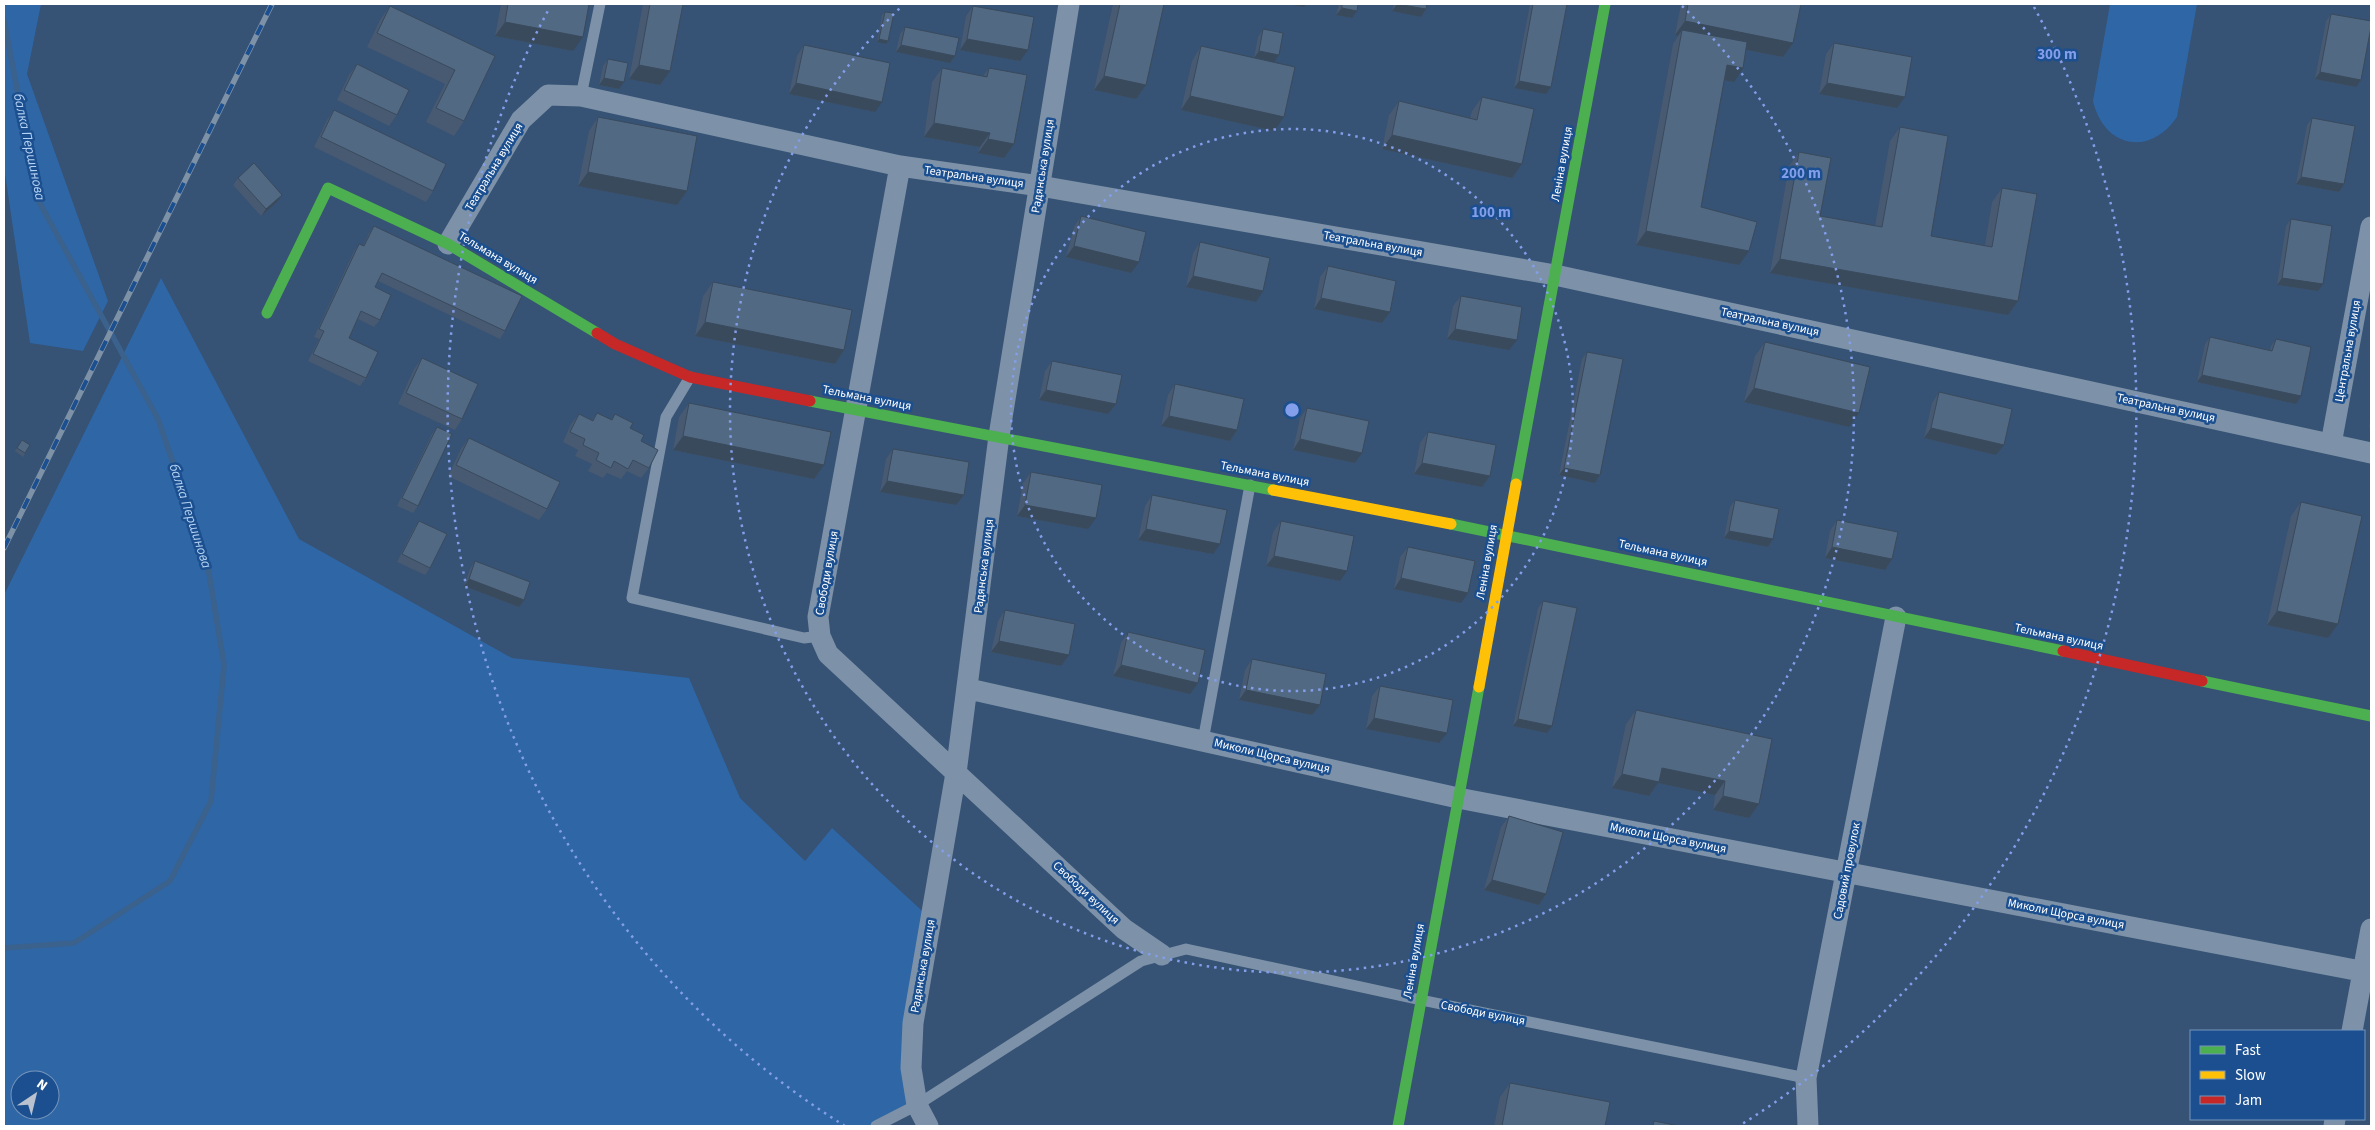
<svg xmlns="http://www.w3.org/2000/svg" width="2375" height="1130" font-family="'Source Sans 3',sans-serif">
	<rect width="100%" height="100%" fill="#365274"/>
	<path fill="#2f66a5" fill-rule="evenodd" d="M 4,4 L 41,4 L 27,74 L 108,301 L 83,351 L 30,343 L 4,167 Z
		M 2110,4 L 2197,4 L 2177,117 C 2150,157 2104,148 2093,101 Z
		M 161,278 L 299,539 L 512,658 L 689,678 L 740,798 L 805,861 L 832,828 L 931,919 L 917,1105 L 876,1126 L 4,1126 L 4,595 ZM 20,1080 L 50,1080 L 50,1110 L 20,1110 Z"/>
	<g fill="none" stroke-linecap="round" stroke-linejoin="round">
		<path stroke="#3b618d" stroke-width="5.5" d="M 4,20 L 38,200 L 158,419 L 207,561 L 224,665 L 211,801 L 170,881 L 74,943 L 4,948"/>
		<path stroke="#7d92a8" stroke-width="11" d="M 581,96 L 600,4
			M 690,377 L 666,417 L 632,598 L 804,638 L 820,636
			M 1203,741 L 1250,485
			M 876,1126 L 917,1105 L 1141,961 L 1186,949 L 1421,1000 L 1806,1078"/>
		<path stroke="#7d92a8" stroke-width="21" d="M 900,166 L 818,617 L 820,636 L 828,654 L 1124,929 L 1162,955
			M 448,244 L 521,120 L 548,95 L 581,96 L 900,166 L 1040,186 L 1555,275 L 2371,453
			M 2331,444 L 2371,227
			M 969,689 L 1458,798 L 2371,973
			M 2352,1031 L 2371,929
			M 928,1126 L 917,1105 L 911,1068 L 913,1023 L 956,773 L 999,436 L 1069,4
			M 1808,1126 L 1806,1078 L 1896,617
			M 2334,1126 L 2335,1119"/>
		<path stroke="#4caf50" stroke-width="11" d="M 267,313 L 328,188 L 448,244 L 597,333
			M 810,401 L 1273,490
			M 1516,484 L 1605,4
			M 1451,524 L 2063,651
			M 2202,681 L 2371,716
			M 1398,1126 L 1479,687"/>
		<path stroke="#ffc107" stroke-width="11" d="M 1273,490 L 1451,524
			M 1479,687 L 1516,484"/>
		<path stroke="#c62828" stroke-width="11" d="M 597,333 L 615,344 L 690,377 L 810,401
			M 2063,651 L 2202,681"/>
		<defs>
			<path id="rail" d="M 4,548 L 272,4"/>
		</defs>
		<use href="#rail" stroke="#7e92a7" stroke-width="5.5"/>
		<use href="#rail" stroke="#1b4f8f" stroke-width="4" stroke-dasharray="11" stroke-linecap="butt"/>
	</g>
	<path fill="#475a72" d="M 501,4 L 589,4 L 573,51 L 495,36 Z
		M 643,4 L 683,4 L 670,71 L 660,85 L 629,79 Z
		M 1113,4 L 1164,4 L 1146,85 L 1136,99 L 1094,90 Z
		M 1339,4 L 1358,4 L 1352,18 L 1336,15 Z
		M 1394,4 L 1427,4 L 1426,9 L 1421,17 L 1392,11 Z
		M 1530,4 L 1567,4 L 1551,87 L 1546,94 L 1514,88 Z
		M 1681,4 L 1801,4 L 1793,43 L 1783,57 L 1746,50 L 1734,82 L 1724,80 L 1701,207 L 1739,265 L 1636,245 L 1673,44 L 1678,36 L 1675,35 Z
		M 390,6 L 495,56 L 464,121 L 454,136 L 426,122 L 445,84 L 367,47 L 380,20 Z
		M 973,6 L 1020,61 L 960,50 L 966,16 Z
		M 885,12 L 888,41 L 886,44 L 877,42 L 882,15 Z
		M 2331,14 L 2361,80 L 2356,87 L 2315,79 L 2326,21 Z
		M 905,27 L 955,56 L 950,63 L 896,52 L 900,34 Z
		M 1263,29 L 1279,55 L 1274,62 L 1274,131 L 1181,110 L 1192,61 L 1201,46 L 1254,58 L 1258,37 Z
		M 1834,43 L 1897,108 L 1819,94 L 1826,54 Z
		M 804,45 L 875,112 L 789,94 L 797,56 Z
		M 608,59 L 624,82 L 619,89 L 599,85 L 603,66 Z
		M 357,64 L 397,115 L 389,126 L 337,100 L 349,75 Z
		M 942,68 L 983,76 L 989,68 L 1014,144 L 1004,158 L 978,153 L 980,147 L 924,137 L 932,82 Z
		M 1482,97 L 1522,164 L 1512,178 L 1382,149 L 1389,115 L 1399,101 L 1470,118 L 1472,111 Z
		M 334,110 L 433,191 L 426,202 L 314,147 L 327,120 Z
		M 598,117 L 687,191 L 677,205 L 578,186 L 589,131 Z
		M 2312,118 L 2344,184 L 2339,192 L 2296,184 L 2307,125 Z
		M 1900,127 L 1931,236 L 1985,245 L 1992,202 L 2002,188 L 2018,301 L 2008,315 L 1770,273 L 1789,166 L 1799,152 L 1820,216 L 1875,226 L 1890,141 Z
		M 238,178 L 282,195 L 277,202 L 261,216 L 233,185 Z
		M 1081,216 L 1131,273 L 1066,257 L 1074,227 Z
		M 2291,219 L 2318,291 L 2277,285 L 2286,226 Z
		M 374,226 L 505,331 L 500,339 L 378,281 L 375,287 L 380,320 L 374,327 L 358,319 L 349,338 L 366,378 L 360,386 L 308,361 L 319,339 L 314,337 L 354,251 L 359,244 L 363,246 L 369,233 Z
		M 1200,242 L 1256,302 L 1186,287 L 1193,253 Z
		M 1328,266 L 1390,312 L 1382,323 L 1314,309 L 1320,277 Z
		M 713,282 L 844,350 L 835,364 L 695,336 L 703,296 Z
		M 1461,296 L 1509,350 L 1447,339 L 1453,306 Z
		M 2210,337 L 2270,350 L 2271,346 L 2276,339 L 2296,404 L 2197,382 L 2205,344 Z
		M 1765,342 L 1849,427 L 1744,402 L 1755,356 Z
		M 1587,352 L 1600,475 L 1595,483 L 1559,475 L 1582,359 Z
		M 422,358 L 462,419 L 455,430 L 398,404 L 414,369 Z
		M 1052,361 L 1116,404 L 1108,414 L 1039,400 L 1045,371 Z
		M 1175,384 L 1237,430 L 1230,441 L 1161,426 L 1168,395 Z
		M 1939,392 L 2004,445 L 1996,455 L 1924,438 L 1932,403 Z
		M 689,403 L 824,465 L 814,479 L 673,450 L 679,417 Z
		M 1307,408 L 1362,453 L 1355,463 L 1293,450 L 1300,418 Z
		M 597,413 L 611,420 L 615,414 L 630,428 L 649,468 L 641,478 L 627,471 L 621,479 L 607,473 L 603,478 L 588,471 L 592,464 L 575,456 L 578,450 L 563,442 L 571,424 L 579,414 L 592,420 Z
		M 2371,416 L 2371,428 L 2369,427 Z
		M 437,427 L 418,506 L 413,513 L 397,506 L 432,434 Z
		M 1428,432 L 1490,476 L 1482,487 L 1414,474 L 1420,443 Z
		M 469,438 L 547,509 L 539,520 L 448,476 L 461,449 Z
		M 22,440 L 30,445 L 23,457 L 15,451 Z
		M 893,449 L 964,495 L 956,505 L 880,492 L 886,459 Z
		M 1031,472 L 1088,529 L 1017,516 L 1023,483 Z
		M 1152,495 L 1213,554 L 1138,540 L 1145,506 Z
		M 1735,500 L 1773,539 L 1768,547 L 1724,538 L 1730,507 Z
		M 2301,502 L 2338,624 L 2328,638 L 2267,625 L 2291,516 Z
		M 1837,520 L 1892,559 L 1885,570 L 1825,558 L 1830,531 Z
		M 419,521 L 430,568 L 425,575 L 397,562 L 414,528 Z
		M 1281,521 L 1340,581 L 1266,566 L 1273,532 Z
		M 1408,547 L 1461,603 L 1394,589 L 1400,557 Z
		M 475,561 L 524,600 L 519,607 L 464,586 L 470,569 Z
		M 1543,601 L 1547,733 L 1513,726 L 1538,608 Z
		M 1005,610 L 1069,655 L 1061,666 L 991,652 L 998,621 Z
		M 1128,632 L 1190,694 L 1113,676 L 1121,643 Z
		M 1252,659 L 1320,705 L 1312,715 L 1239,700 L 1245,670 Z
		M 1380,686 L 1439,743 L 1366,729 L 1372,696 Z
		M 1636,710 L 1759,804 L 1749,818 L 1713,810 L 1715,795 L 1658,783 L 1649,796 L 1612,788 L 1626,724 Z
		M 1509,816 L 1546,894 L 1539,905 L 1484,890 L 1501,827 Z
		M 1510,1083 L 1605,1126 L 1494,1126 L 1500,1097 Z"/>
	<path fill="#394a5c" d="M 1287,4 L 1306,4 L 1304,7 Z
		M 1397,4 L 1426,9 L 1421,17 L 1392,11 Z
		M 1342,8 L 1357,11 L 1352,18 L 1336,15 Z
		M 1685,21 L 1793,43 L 1783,57 L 1681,37 L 1682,30 L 1678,36 L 1675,35 Z
		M 505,22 L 583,37 L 573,51 L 495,36 Z
		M 879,39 L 888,41 L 886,44 L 877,42 Z
		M 967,39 L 1028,50 L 1020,61 L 960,50 Z
		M 901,45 L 955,56 L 950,63 L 896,52 Z
		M 1259,51 L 1279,55 L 1274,62 L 1254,58 Z
		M 639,65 L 670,71 L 660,85 L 629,79 Z
		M 1727,65 L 1743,68 L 1734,82 L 1717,79 Z
		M 2320,72 L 2361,80 L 2356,87 L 2315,79 Z
		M 1104,76 L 1146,85 L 1136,99 L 1094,90 Z
		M 604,78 L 624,82 L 619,89 L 599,85 Z
		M 1519,81 L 1551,87 L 1546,94 L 1514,88 Z
		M 796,83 L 882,102 L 875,112 L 789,94 Z
		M 1827,83 L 1905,97 L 1897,108 L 1819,94 Z
		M 1190,96 L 1284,117 L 1274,131 L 1181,110 Z
		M 934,123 L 990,133 L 980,147 L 924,137 Z
		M 1392,135 L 1522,164 L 1512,178 L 1382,149 Z
		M 988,139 L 1014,144 L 1004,158 L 978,153 Z
		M 588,172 L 687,191 L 677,205 L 578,186 Z
		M 2301,177 L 2344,184 L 2339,192 L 2296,184 Z
		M 282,195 L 277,202 L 261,216 L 266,209 Z
		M 1646,231 L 1749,251 L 1739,265 L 1636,245 Z
		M 1074,246 L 1139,262 L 1131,273 L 1066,257 Z
		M 1780,259 L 2018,301 L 2008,315 L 1770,273 Z
		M 1193,276 L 1263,291 L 1256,302 L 1186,287 Z
		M 2282,278 L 2323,284 L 2318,291 L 2277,285 Z
		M 1321,298 L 1390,312 L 1382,323 L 1314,309 Z
		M 705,322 L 844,350 L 835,364 L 695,336 Z
		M 1455,329 L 1517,340 L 1509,350 L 1447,339 Z
		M 2202,375 L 2301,396 L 2296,404 L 2197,382 Z
		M 1754,388 L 1859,413 L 1849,427 L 1744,402 Z
		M 1046,390 L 1116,404 L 1108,414 L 1039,400 Z
		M 1169,416 L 1237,430 L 1230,441 L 1161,426 Z
		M 1931,428 L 2004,445 L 1996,455 L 1924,438 Z
		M 683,436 L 824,465 L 814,479 L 673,450 Z
		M 1300,439 L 1362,453 L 1355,463 L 1293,450 Z
		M 1422,463 L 1490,476 L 1482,487 L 1414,474 Z
		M 1564,468 L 1600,475 L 1595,483 L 1559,475 Z
		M 887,481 L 964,495 L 956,505 L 880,492 Z
		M 1025,505 L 1096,518 L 1088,529 L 1017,516 Z
		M 1146,529 L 1220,544 L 1213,554 L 1138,540 Z
		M 1729,531 L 1773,539 L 1768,547 L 1724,538 Z
		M 1832,547 L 1892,559 L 1885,570 L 1825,558 Z
		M 1274,556 L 1347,571 L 1340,581 L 1266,566 Z
		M 1401,578 L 1468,593 L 1461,603 L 1394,589 Z
		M 469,579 L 524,600 L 519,607 L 464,586 Z
		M 2277,611 L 2338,624 L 2328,638 L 2267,625 Z
		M 999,641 L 1069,655 L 1061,666 L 991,652 Z
		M 1121,665 L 1198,683 L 1190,694 L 1113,676 Z
		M 1246,690 L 1320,705 L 1312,715 L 1239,700 Z
		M 1374,718 L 1447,733 L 1439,743 L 1366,729 Z
		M 1518,719 L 1552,726 L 1547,733 L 1513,726 Z
		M 1662,768 L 1725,781 L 1715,795 L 1658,783 L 1649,796 L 1612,788 L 1622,774 Z
		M 1723,796 L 1759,804 L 1749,818 L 1713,810 Z
		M 1492,880 L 1546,894 L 1539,905 L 1484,890 Z"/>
	<path fill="#526984" stroke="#394a5c" d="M 508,4 L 589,4 L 583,37 L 505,22 Z
		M 650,4 L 683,4 L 670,71 L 639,65 Z
		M 1120,4 L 1164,4 L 1146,85 L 1104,76 Z
		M 1342,4 L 1358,4 L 1357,11 L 1342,8 Z
		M 1397,4 L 1427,4 L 1426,9 Z
		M 1533,4 L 1567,4 L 1551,87 L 1519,81 Z
		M 1688,4 L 1801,4 L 1793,43 L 1685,21 Z
		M 390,6 L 495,56 L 464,121 L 436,108 L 455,70 L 377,33 Z
		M 973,6 L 1034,17 L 1028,50 L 967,39 Z
		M 885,12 L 894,13 L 888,41 L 879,39 Z
		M 2331,14 L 2371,21 L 2371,27 L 2361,80 L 2320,72 Z
		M 905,27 L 959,38 L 955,56 L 901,45 Z
		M 1263,29 L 1283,33 L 1279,55 L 1259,51 Z
		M 1682,30 L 1747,42 L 1743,68 L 1727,65 L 1701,207 L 1757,222 L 1749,251 L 1646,231 Z
		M 1834,43 L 1912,57 L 1905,97 L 1827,83 Z
		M 804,45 L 890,63 L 882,102 L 796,83 Z
		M 1201,46 L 1295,67 L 1284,117 L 1190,96 Z
		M 608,59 L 628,63 L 624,82 L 604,78 Z
		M 357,64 L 409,90 L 397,115 L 344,90 Z
		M 942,68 L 987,77 L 989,68 L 1027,75 L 1014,144 L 988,139 L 990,133 L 934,123 Z
		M 1482,97 L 1534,109 L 1522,164 L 1392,135 L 1399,101 L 1477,120 Z
		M 334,110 L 446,164 L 433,191 L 321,137 Z
		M 598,117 L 697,136 L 687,191 L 588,172 Z
		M 2312,118 L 2355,126 L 2344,184 L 2301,177 Z
		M 1900,127 L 1948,136 L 1931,236 L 1992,247 L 2002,188 L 2037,194 L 2018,301 L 1780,259 L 1799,152 L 1831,158 L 1820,216 L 1882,227 Z
		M 254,163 L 282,195 L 266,209 L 238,178 Z
		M 1081,216 L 1146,232 L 1139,262 L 1074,246 Z
		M 2291,219 L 2332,226 L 2323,284 L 2282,278 Z
		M 374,226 L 522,296 L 505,331 L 382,273 L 375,287 L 391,295 L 380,320 L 361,311 L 349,338 L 378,352 L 366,378 L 313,354 L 324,331 L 319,329 L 359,244 L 364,246 Z
		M 1200,242 L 1270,258 L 1263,291 L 1193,276 Z
		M 1328,266 L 1396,281 L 1390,312 L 1321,298 Z
		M 713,282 L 852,310 L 844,350 L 705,322 Z
		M 1461,296 L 1522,307 L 1517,340 L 1455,329 Z
		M 2210,337 L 2272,351 L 2276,339 L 2311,347 L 2301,396 L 2202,375 Z
		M 1765,342 L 1870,367 L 1859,413 L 1754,388 Z
		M 1587,352 L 1623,359 L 1600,475 L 1564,468 Z
		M 422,358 L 478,384 L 462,419 L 406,393 Z
		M 1052,361 L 1122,375 L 1116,404 L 1046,390 Z
		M 1175,384 L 1244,399 L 1237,430 L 1169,416 Z
		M 1939,392 L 2012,409 L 2004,445 L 1931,428 Z
		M 689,403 L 831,432 L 824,465 L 683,436 Z
		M 1307,408 L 1369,421 L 1362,453 L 1300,439 Z
		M 597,413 L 612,420 L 615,414 L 633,423 L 630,428 L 644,435 L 641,441 L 658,450 L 649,468 L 633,460 L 628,469 L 614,461 L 611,468 L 596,460 L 599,453 L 583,445 L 585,439 L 570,432 L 579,414 L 593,421 Z
		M 437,427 L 452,434 L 418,506 L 402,498 Z
		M 1428,432 L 1496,445 L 1490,476 L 1422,463 Z
		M 469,438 L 560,482 L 547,509 L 456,465 Z
		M 22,440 L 30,445 L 25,453 L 17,448 Z
		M 893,449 L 969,462 L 964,495 L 887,481 Z
		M 1031,472 L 1102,485 L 1096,518 L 1025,505 Z
		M 1152,495 L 1227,510 L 1220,544 L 1146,529 Z
		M 1735,500 L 1779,509 L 1773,539 L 1729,531 Z
		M 2301,502 L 2362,516 L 2338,624 L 2277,611 Z
		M 1837,520 L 1898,532 L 1892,559 L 1832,547 Z
		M 419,521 L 447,534 L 430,568 L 402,554 Z
		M 1281,521 L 1354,536 L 1347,571 L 1274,556 Z
		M 1408,547 L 1475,561 L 1468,593 L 1401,578 Z
		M 475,561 L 530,582 L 524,600 L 469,579 Z
		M 1543,601 L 1577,608 L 1552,726 L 1518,719 Z
		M 1005,610 L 1075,624 L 1069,655 L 999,641 Z
		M 1128,632 L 1205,650 L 1198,683 L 1121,665 Z
		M 1252,659 L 1326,674 L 1320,705 L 1246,690 Z
		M 1380,686 L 1453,700 L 1447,733 L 1374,718 Z
		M 1636,710 L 1772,739 L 1759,804 L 1723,796 L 1725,781 L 1662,768 L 1659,782 L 1622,774 Z
		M 1509,816 L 1563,832 L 1546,894 L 1492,880 Z
		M 1510,1083 L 1610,1102 L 1605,1126 L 1502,1126 Z
		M 1654,1121 L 1679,1126 L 1653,1126 Z"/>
	<g fill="none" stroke="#839eea" stroke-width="2.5" stroke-dasharray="2.5 5">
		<circle cx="1292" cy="410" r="281"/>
		<path d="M1682 6A562 562 0 1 1 902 6"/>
		<path d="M845 1126A844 844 0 0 1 550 7M2034 7A844 844 0 0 1 1739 1126"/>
	</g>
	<g text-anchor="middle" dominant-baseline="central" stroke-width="5" stroke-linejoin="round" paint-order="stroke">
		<g font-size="12" fill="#fff" stroke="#1b4f8f">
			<text transform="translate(1562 164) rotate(-80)">Леніна вулиця</text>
			<text transform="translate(1043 166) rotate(-81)">Радянська вулиця</text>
			<text transform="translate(494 167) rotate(-59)">Театральна вулиця</text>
			<text transform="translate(974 177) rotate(8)">Театральна вулиця</text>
			<text transform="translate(1373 244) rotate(10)">Театральна вулиця</text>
			<text transform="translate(498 258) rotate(31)">Тельмана вулиця</text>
			<text transform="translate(1770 322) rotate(12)">Театральна вулиця</text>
			<text transform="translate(2348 351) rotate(-80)">Центральна вулиця</text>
			<text transform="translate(867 398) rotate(11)">Тельмана вулиця</text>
			<text transform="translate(2166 408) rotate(12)">Театральна вулиця</text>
			<text transform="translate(1265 474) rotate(11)">Тельмана вулиця</text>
			<text transform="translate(1663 553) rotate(12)">Тельмана вулиця</text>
			<text transform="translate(1487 562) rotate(-80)">Леніна вулиця</text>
			<text transform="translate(984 566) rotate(-83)">Радянська вулиця</text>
			<text transform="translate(827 573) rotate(-80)">Свободи вулиця</text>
			<text transform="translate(2059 637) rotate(12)">Тельмана вулиця</text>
			<text transform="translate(1272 756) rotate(13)">Миколи Щорса вулиця</text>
			<text transform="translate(1668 838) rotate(11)">Миколи Щорса вулиця</text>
			<text transform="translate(1847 871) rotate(-79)">Садовий провулок</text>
			<text transform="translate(1086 893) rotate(43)">Свободи вулиця</text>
			<text transform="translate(2066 914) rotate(11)">Миколи Щорса вулиця</text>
			<text transform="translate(1414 961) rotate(-80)">Леніна вулиця</text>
			<text transform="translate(923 966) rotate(-80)">Радянська вулиця</text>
			<text transform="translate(1483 1013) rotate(11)">Свободи вулиця</text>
		</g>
		<g font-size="14" font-style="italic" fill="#b5d3f5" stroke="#1b4f8f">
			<text transform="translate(29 147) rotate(78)">балка Першинова</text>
			<text transform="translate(190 516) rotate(72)">балка Першинова</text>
		</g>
	</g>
	<circle cx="1292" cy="410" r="8" fill="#839eea" stroke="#1b4f8f" stroke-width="2.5"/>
	<g font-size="15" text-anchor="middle" font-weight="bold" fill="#839eea" stroke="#1b4f8f" stroke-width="5" stroke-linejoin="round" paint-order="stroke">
		<text x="2057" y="59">300 m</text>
		<text x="1801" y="178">200 m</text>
		<text x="1491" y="217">100 m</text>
	</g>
	<rect width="2375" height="1130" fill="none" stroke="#ffffff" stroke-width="10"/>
	<rect x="2190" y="1030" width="175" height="90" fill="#1b4f8f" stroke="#7695bc"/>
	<rect x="2200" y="1046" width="25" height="8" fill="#4caf50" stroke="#7695bc"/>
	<text x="2235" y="1055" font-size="15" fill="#ffffff">Fast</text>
	<rect x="2200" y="1071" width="25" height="8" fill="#ffc107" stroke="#7695bc"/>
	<text x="2235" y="1080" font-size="15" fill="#ffffff">Slow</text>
	<rect x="2200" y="1096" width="25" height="8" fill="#c62828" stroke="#7695bc"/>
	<text x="2235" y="1105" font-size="15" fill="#ffffff">Jam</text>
	<g transform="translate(35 1095) rotate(35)"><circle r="24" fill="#1b4f8f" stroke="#7695bc"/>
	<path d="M0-4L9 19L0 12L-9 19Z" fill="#b9c2ce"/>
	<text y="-8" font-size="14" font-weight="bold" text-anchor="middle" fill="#ffffff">N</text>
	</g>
</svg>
